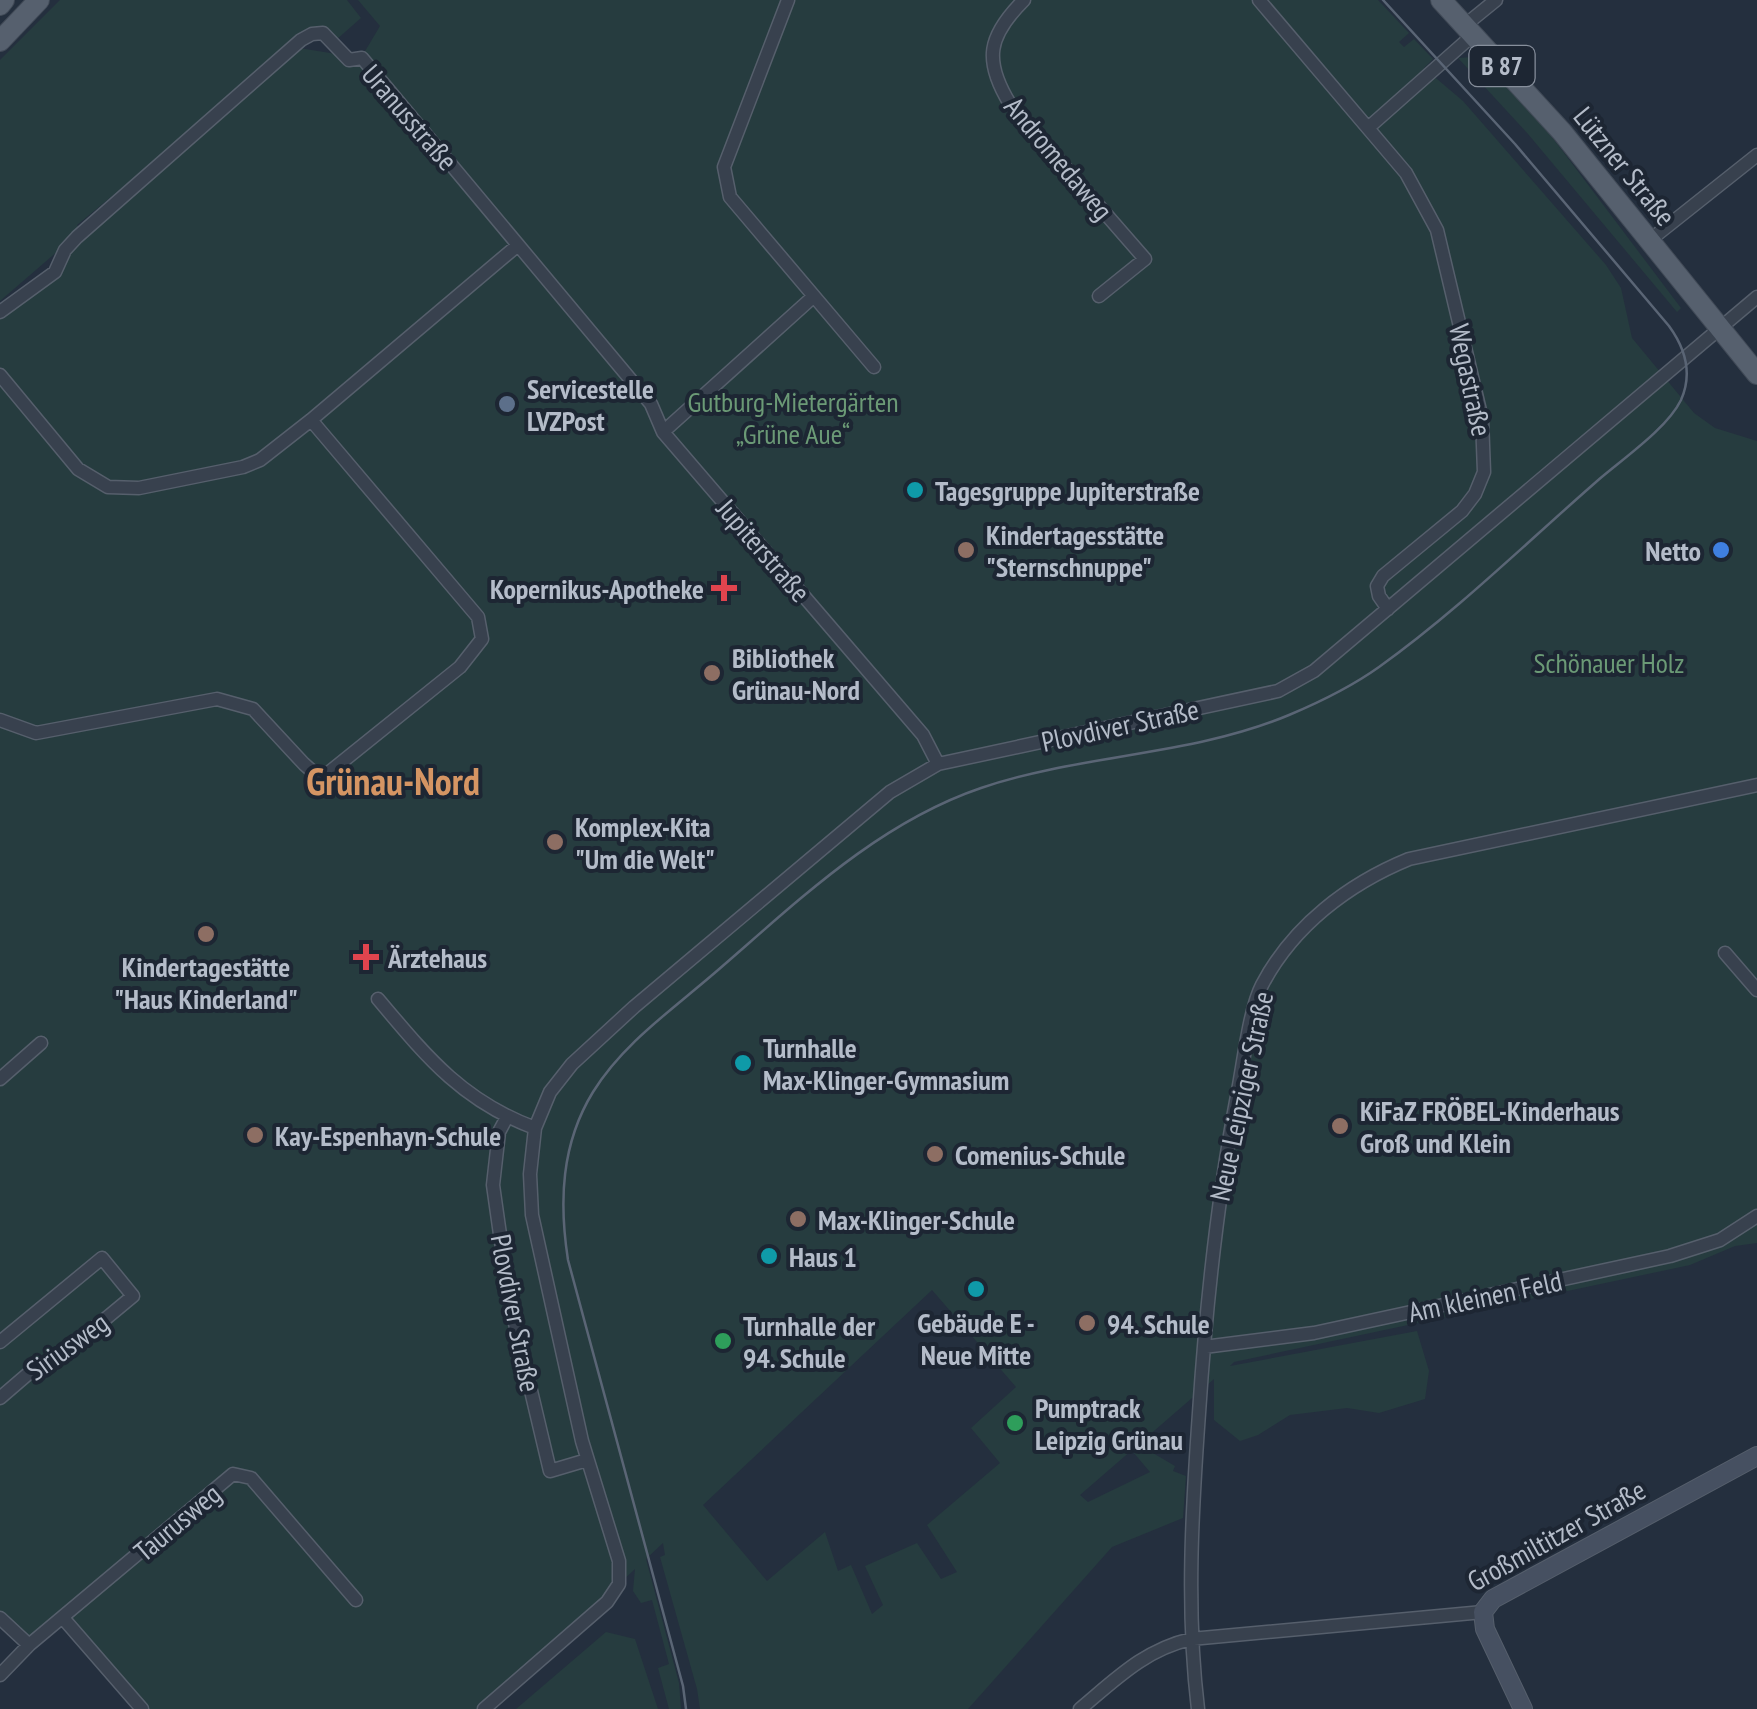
<svg xmlns="http://www.w3.org/2000/svg" width="1757" height="1709" font-family="'PT Sans Narrow',sans-serif">
	<rect width="100%" height="100%" fill="#242f3e"/>
	<path fill="#263c3f" fill-rule="evenodd" d="M 60,0 L 347,0 L 361,18 L 336,40 L 320,27 L 293,47 L 361,58 L 380,26 L 358,0 L 1378,0 L 1409,33 L 1399,42 L 1404,47 L 1414,39 L 1433,59 L 1424,68 L 1463,101 L 1606,265 L 1621,288 L 1632,338 L 1694,413 L 1715,428 L 1757,441 L 1757,1243 L 1735,1246 L 1690,1265 L 1234,1362 L 1230,1366 L 1417,1331 L 1429,1371 L 1425,1399 L 1379,1413 L 1347,1408 L 1290,1415 L 1258,1435 L 1240,1441 L 1214,1420 L 1214,1379 L 1080,1495 L 1088,1502 L 1150,1472 L 1133,1452 L 1141,1446 L 1175,1466 L 1173,1471 L 1186,1476 L 1183,1518 L 1112,1547 L 968,1709 L 700,1709 L 697,1689 L 660,1557 L 665,1555 L 663,1543 L 646,1559 L 679,1683 L 681,1709 L 669,1709 L 658,1668 L 669,1664 L 652,1600 L 641,1603 L 633,1591 L 635,1569 L 484,1709 L 142,1709 L 63,1618 L 29,1645 L 0,1617 L 0,312 L 55,272 L 65,250 L 281,57 L 77,225 L 81,231 L 0,301 L 0,60 ZM 932,1290 L 1016,1387 L 971,1428 L 1000,1463 L 927,1525 L 957,1572 L 941,1579 L 917,1543 L 865,1566 L 883,1605 L 872,1614 L 851,1565 L 838,1571 L 825,1532 L 767,1581 L 703,1505 Z
		M 1472,57 L 1491,69 L 1543,125 L 1681,308 L 1677,312 L 1528,134 L 1458,58 Z
		M 606,1632 L 635,1639 L 658,1709 L 516,1709 Z"/>
	<g fill="none" stroke-linecap="round" stroke-linejoin="round">
		<defs>
			<path id="street" d="M 788,0 L 724,167 L 730,197 L 874,367
				M 1024,0 C 988,36 983,60 1010,104 L 1145,259 L 1099,296
				M 1259,0 L 1406,173 L 1437,230 L 1482,419 L 1484,472 L 1475,494 L 1462,511 L 1383,576 L 1377,586 L 1379,596 L 1388,609
				M 1464,26 L 1496,0
				M 1368,128 L 1473,35
				M 1650,240 L 1757,155
				M 0,312 L 55,272 L 65,250 L 77,237 L 301,40 L 312,34 L 323,33 L 349,60 L 362,58 L 651,404 L 663,432 L 923,735 L 938,764
				M 0,375 L 78,469 L 108,487 L 139,488 L 243,467 L 260,460 L 311,420 L 518,245
				M 663,432 L 814,296
				M 0,720 L 36,733 L 217,699 L 253,709 L 304,764 L 312,771 L 327,774 L 460,667 L 482,639 L 478,617 L 311,420
				M 1725,953 L 1757,990
				M 378,999 C 426,1056 462,1101 535,1128
				M 0,1079 L 41,1043
				M 507,1117 L 499,1132 L 493,1185 L 509,1298 L 550,1471 L 587,1460
				M 0,1342 L 102,1258 L 133,1296 L 51,1364 L 36,1367 L 0,1398
				M 1204,1347 L 1314,1333 L 1670,1256 L 1720,1240 L 1757,1216
				M 0,1618 L 29,1645
				M 63,1618 L 142,1709
				M 0,1675 L 29,1645 L 233,1474 L 251,1478 L 356,1600
				M 484,1709 L 607,1602 L 619,1584 L 619,1561 L 582,1441 L 532,1215 L 530,1174 L 535,1128 L 550,1092 L 572,1064 L 634,1007 L 890,792 L 938,764 L 1278,691 L 1314,671 L 1757,297
				M 1080,1709 C 1116,1679 1144,1650 1191,1639 L 1483,1612
				M 1198,1709 C 1186,1611 1192,1511 1199,1413 C 1206,1306 1217,1201 1237,1096 C 1243,1067 1249,1010 1262,985 C 1293,926 1348,884 1409,859 L 1757,785"/>
			<path id="secondary" d="M 1523,1709 L 1485,1629 L 1483,1612 L 1493,1599 L 1757,1456"/>
			<path id="primary" d="M 1441,0 L 1562,132 L 1757,374
				M 0,5 L 4,0
				M 0,41 L 39,0"/>
		</defs>
		<use href="#street" stroke="#565f6c" stroke-width="15"/>
		<use href="#secondary" stroke="#565f6c" stroke-width="20"/>
		<use href="#primary" stroke="#414a57" stroke-width="22"/>
		<use href="#street" stroke="#38414e" stroke-width="12"/>
		<use href="#secondary" stroke="#465061" stroke-width="18"/>
		<use href="#primary" stroke="#56606e" stroke-width="20"/>
		<path stroke="#5a6575" stroke-width="2.5" d="M 686,1709 L 683,1686 L 568,1260 C 559,1202 561,1144 593,1092 C 622,1045 669,1012 711,976 C 794,905 875,824 981,788 C 1081,754 1192,756 1289,715 C 1320,702 1351,687 1379,667 C 1456,612 1525,544 1596,482 C 1621,460 1667,429 1681,400 C 1693,373 1685,348 1669,326 L 1515,144 L 1383,0"/>
	</g>
	<circle fill="#5c6f8a" stroke="#1d2633" stroke-width="4" cx="507" cy="404" r="10"/>
	<g fill="#0f9aa8" stroke="#1d2633" stroke-width="4">
		<circle cx="915" cy="490" r="10"/>
		<circle cx="743" cy="1063" r="10"/>
		<circle cx="769" cy="1256" r="10"/>
		<circle cx="976" cy="1289" r="10"/>
	</g>
	<g fill="#8d6e63" stroke="#1d2633" stroke-width="4">
		<circle cx="966" cy="550" r="10"/>
		<circle cx="712" cy="673" r="10"/>
		<circle cx="555" cy="842" r="10"/>
		<circle cx="206" cy="934" r="10"/>
		<circle cx="1340" cy="1126" r="10"/>
		<circle cx="255" cy="1135" r="10"/>
		<circle cx="935" cy="1154" r="10"/>
		<circle cx="798" cy="1219" r="10"/>
		<circle cx="1087" cy="1323" r="10"/>
	</g>
	<circle fill="#3f7fe0" stroke="#1d2633" stroke-width="4" cx="1721" cy="550" r="10"/>
	<g fill="#e0444e" stroke="#1d2633" stroke-width="4">
		<path d="M719 573h10v10h10v10h-10v10h-10v-10h-10v-10h10z"/>
		<path d="M361 942h10v10h10v10h-10v10h-10v-10h-10v-10h10z"/>
	</g>
	<g fill="#2e9e5b" stroke="#1d2633" stroke-width="4">
		<circle cx="723" cy="1341" r="10"/>
		<circle cx="1015" cy="1423" r="10"/>
	</g>
	<g text-anchor="middle" dominant-baseline="central" stroke-width="8" stroke-linejoin="round" paint-order="stroke">
		<rect fill="#1d2633" stroke="#878f9c" stroke-width="2.5" x="1469.5" y="46" width="65" height="40" rx="8"/>
		<g font-size="25" font-weight="bold" fill="#b4bcc9">
			<text x="1502" y="66">B 87</text>
		</g>
		<g font-size="28" fill="#b4bcc9" stroke="#1d2633">
			<text transform="translate(410 117) rotate(49)">Uranusstraße</text>
			<text transform="translate(1059 158) rotate(50)">Andromedaweg</text>
			<text transform="translate(1625 166) rotate(51)">Lützner Straße</text>
			<text transform="translate(1471 380) rotate(78)">Wegastraße</text>
			<text transform="translate(764 550) rotate(49)">Jupiterstraße</text>
			<text transform="translate(1120 725) rotate(-12)">Plovdiver Straße</text>
			<text transform="translate(1241 1096) rotate(-78)">Neue Leipziger Straße</text>
			<text transform="translate(1485 1296) rotate(-12)">Am kleinen Feld</text>
			<text transform="translate(516 1313) rotate(79)">Plovdiver Straße</text>
			<text transform="translate(67 1346) rotate(-36)">Siriusweg</text>
			<text transform="translate(177 1522) rotate(-40)">Taurusweg</text>
			<text transform="translate(1556 1535) rotate(-29)">Großmiltitzer Straße</text>
		</g>
		<g font-size="28" font-weight="bold" fill="#b4bcc9" stroke="#1d2633" text-anchor="start">
			<text x="527" y="388">Servicestelle<tspan x="527" dy="32">LVZPost</tspan></text>
			<text x="935" y="490">Tagesgruppe Jupiterstraße</text>
			<text x="986" y="534">Kindertagesstätte<tspan x="986" dy="32">"Sternschnuppe"</tspan></text>
			<text x="1701" y="550" text-anchor="end">Netto</text>
			<text x="704" y="588" text-anchor="end">Kopernikus-Apotheke</text>
			<text x="732" y="657">Bibliothek<tspan x="732" dy="32">Grünau-Nord</tspan></text>
			<text x="575" y="826">Komplex-Kita<tspan x="575" dy="32">"Um die Welt"</tspan></text>
			<text x="388" y="957">Ärztehaus</text>
			<text x="206" y="966" text-anchor="middle">Kindertagestätte<tspan x="206" dy="32">"Haus Kinderland"</tspan></text>
			<text x="763" y="1047">Turnhalle<tspan x="763" dy="32">Max-Klinger-Gymnasium</tspan></text>
			<text x="1360" y="1110">KiFaZ FRÖBEL-Kinderhaus<tspan x="1360" dy="32">Groß und Klein</tspan></text>
			<text x="275" y="1135">Kay-Espenhayn-Schule</text>
			<text x="955" y="1154">Comenius-Schule</text>
			<text x="818" y="1219">Max-Klinger-Schule</text>
			<text x="789" y="1256">Haus 1</text>
			<text x="976" y="1322" text-anchor="middle">Gebäude E -<tspan x="976" dy="32">Neue Mitte</tspan></text>
			<text x="1107" y="1323">94. Schule</text>
			<text x="743" y="1325">Turnhalle der<tspan x="743" dy="32">94. Schule</tspan></text>
			<text x="1035" y="1407">Pumptrack<tspan x="1035" dy="32">Leipzig Grünau</tspan></text>
		</g>
		<g font-size="28" fill="#6b9a76" stroke="#1d2633">
			<text x="793" y="401">Gutburg-Mietergärten<tspan x="793" dy="32">„Grüne Aue“</tspan></text>
			<text x="1609" y="662">Schönauer Holz</text>
		</g>
		<g font-size="38" font-weight="bold" fill="#d59563" stroke="#1d2633">
			<text x="393" y="780">Grünau-Nord</text>
		</g>
	</g>
</svg>
